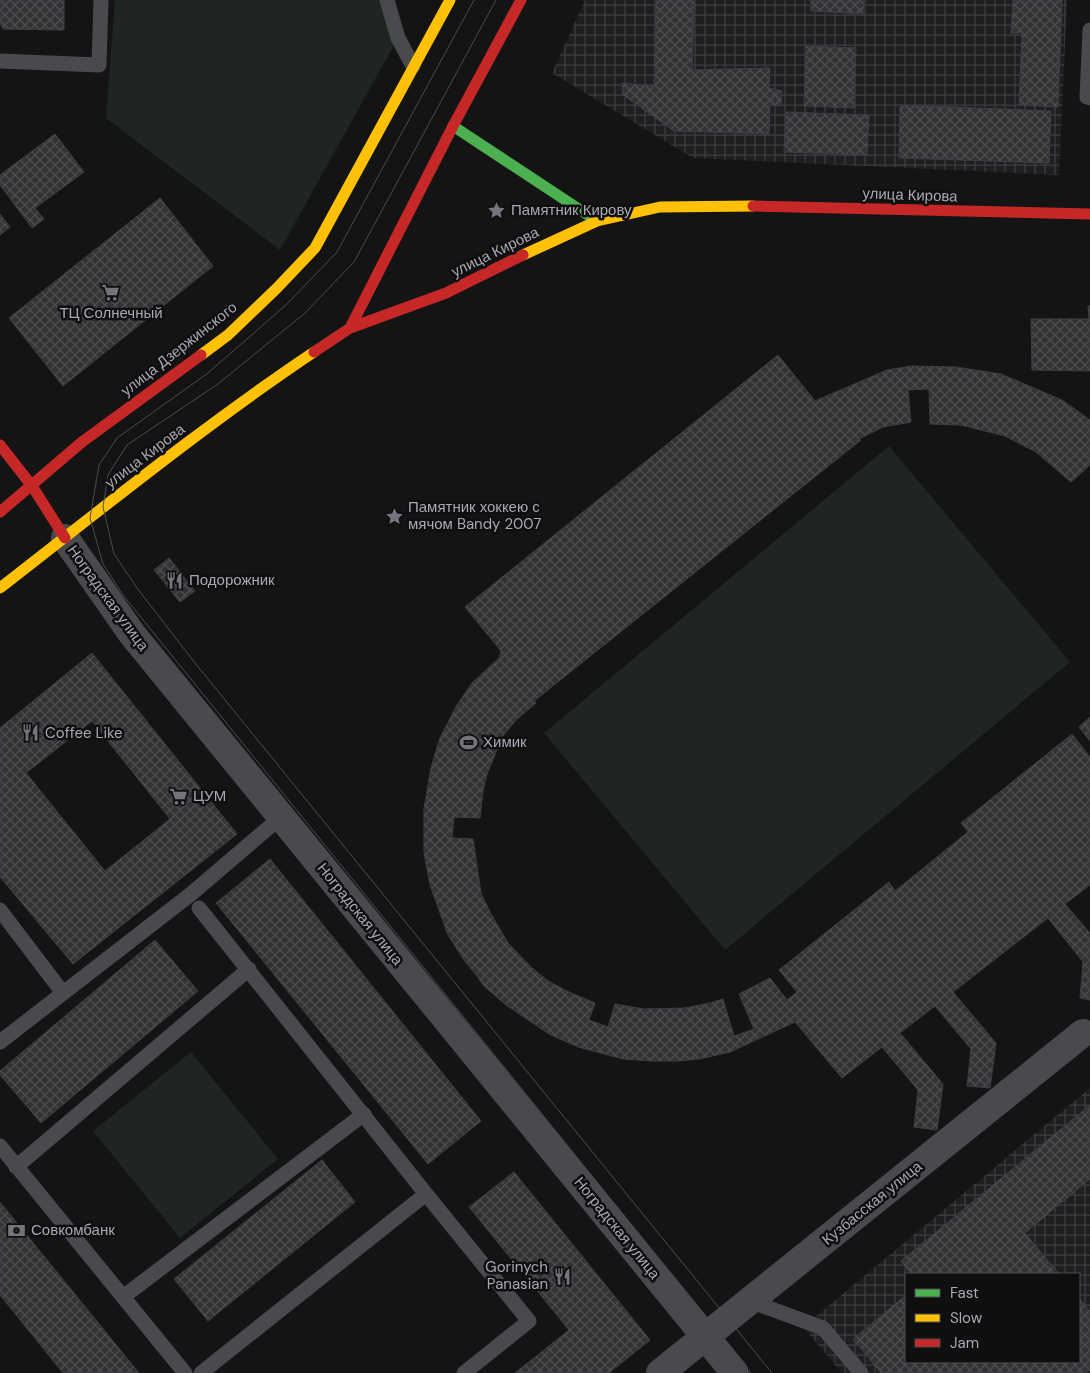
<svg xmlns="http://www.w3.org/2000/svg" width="1090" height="1373" font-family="'DM Sans',sans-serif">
	<defs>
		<pattern id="industrial-grid" width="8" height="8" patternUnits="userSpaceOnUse" patternTransform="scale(1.25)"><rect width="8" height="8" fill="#1f1e20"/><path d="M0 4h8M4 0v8" fill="none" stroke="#3d3c3e"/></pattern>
		<pattern id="building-cross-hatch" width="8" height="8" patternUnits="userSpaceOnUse" patternTransform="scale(1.25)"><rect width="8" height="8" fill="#333336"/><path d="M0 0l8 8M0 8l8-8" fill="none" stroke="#4e4e51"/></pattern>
	</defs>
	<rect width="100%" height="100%" fill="#141415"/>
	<path fill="url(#industrial-grid)" fill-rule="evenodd" d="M 585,0 L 1067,0 L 1059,175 L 693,158 L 552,73 Z
		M 1090,1088 L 1090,1373 L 842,1373 L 803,1327 ZM 906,1274 L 1079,1274 L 1079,1362 L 906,1362 Z"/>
	<path fill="#1f2520" d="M 115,0 L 385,0 L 398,38 L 280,250 L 106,118 Z
		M 889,446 L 1070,662 L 725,950 L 544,733 Z
		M 191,1052 L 278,1159 L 180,1238 L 93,1131 Z"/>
	<path fill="url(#building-cross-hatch)" stroke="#3d3e41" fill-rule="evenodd" d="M 0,0 L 64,0 L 64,30 L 3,29 L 0,23 Z
		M 656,0 L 694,0 L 692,70 L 770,68 L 769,88 L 782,91 L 781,106 L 770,105 L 769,134 L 674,131 L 623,95 L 622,83 L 654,86 Z
		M 811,0 L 864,0 L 863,14 L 811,11 Z
		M 1013,0 L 1062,0 L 1058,107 L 1019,105 L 1022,33 L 1011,33 Z
		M 806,46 L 856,48 L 854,108 L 804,106 Z
		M 900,105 L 1051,111 L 1049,163 L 899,158 Z
		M 786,112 L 869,115 L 867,155 L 784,152 Z
		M 55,134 L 84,172 L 35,208 L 44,219 L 32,228 L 0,185 L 0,175 Z
		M 160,198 L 213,266 L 63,386 L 9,318 Z
		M 0,214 L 10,227 L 0,235 Z
		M 1088,306 L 1090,306 L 1090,371 L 1032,370 L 1031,319 L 1089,319 Z
		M 778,355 L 815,401 L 887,370 L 912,366 L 956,367 L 1001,374 L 1062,400 L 1090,420 L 1090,465 L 1071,482 L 1036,452 L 1005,436 L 961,425 L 930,424 L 929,389 L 908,390 L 911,422 L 883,427 L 859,439 L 861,440 L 534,701 L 536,703 L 516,720 L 503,736 L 498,747 L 487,774 L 483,791 L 480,818 L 454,817 L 452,838 L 473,839 L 481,893 L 491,914 L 508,943 L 531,967 L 548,981 L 569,992 L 595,1003 L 589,1020 L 608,1027 L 615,1004 L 644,1009 L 685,1008 L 710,1003 L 723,999 L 734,1036 L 754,1029 L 739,994 L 770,978 L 787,1000 L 797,992 L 779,970 L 889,882 L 895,891 L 968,832 L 961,823 L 1072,734 L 1090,757 L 1090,885 L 1065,904 L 1090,933 L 1090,1000 L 1080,998 L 1083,962 L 1048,918 L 953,992 L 996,1043 L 990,1088 L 967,1086 L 971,1049 L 935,1006 L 900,1033 L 943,1084 L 937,1130 L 914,1127 L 918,1090 L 882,1047 L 842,1078 L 795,1022 L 730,1052 L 699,1059 L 678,1061 L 652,1061 L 623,1059 L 578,1047 L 549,1034 L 506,1005 L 484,986 L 477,976 L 464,960 L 448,935 L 430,885 L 424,853 L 424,808 L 431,768 L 435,754 L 440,738 L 457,705 L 472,683 L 499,658 L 501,651 L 465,607 Z
		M 169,558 L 195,591 L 180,602 L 154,570 Z
		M 92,653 L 237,834 L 73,964 L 0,877 L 0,728 ZM 92,721 L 170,819 L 105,871 L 26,773 Z
		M 1090,717 L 1090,741 L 1079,727 Z
		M 270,859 L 481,1121 L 428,1164 L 216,903 Z
		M 155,940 L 198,991 L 41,1123 L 0,1075 L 0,1071 Z
		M 1090,1105 L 1090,1179 L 1025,1233 L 1059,1274 L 911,1274 L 901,1261 Z
		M 322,1160 L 355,1202 L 208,1321 L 174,1279 Z
		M 514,1172 L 650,1340 L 609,1373 L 515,1373 L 569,1330 L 469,1207 Z
		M 0,1202 L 139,1373 L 63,1373 L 0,1295 Z
		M 906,1295 L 906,1362 L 1079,1362 L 1079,1298 L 1090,1311 L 1090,1370 L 1086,1373 L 881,1373 L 853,1339 Z"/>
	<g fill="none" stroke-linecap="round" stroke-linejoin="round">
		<path stroke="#494a4e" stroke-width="15" d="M 387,0 L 398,38 L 413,66
			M 1090,30 L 1087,97 L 1090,98
			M 0,61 L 99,65 L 101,0
			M 199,908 L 426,1194 L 529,1321 L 464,1373
			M 0,910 L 63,993
			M 0,1042 L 191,894 L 281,817
			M 0,1146 L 185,1373
			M 16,1167 L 249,969
			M 123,1297 L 364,1114
			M 750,1301 L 823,1328 L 861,1373
			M 201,1373 L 426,1194"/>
		<path stroke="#494a4e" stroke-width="28" d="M 65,538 L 132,634 L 735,1373
			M 660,1373 L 1083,1033"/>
		<path stroke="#4caf50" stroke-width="11" d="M 453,126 L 597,221"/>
		<path stroke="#ffc107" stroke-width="11" d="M 523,255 L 597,221 L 660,207 L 753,206
			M 201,355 L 228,335 L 277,288 L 315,248 L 450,0
			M 0,588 C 103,508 205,425 314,352"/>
		<path stroke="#c62828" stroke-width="11" d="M 753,206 L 1090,214
			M 350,328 L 453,126 L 521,0
			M 314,352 L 350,328 L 446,293 L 523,255
			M 0,445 L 32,486 L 65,538
			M 0,512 L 82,442 L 201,355"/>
		<path stroke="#4b4c4e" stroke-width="1" d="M 474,0 L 337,252 L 287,304 L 208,373 L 117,438 L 99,465 L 90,518 L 103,564 L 123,595 L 751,1373
			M 496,0 L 354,262 L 305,313 L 218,384 L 127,445 L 108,475 L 103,507 L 114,554 L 137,588 L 195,663 L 772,1373"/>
	</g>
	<defs>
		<symbol id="sight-bare" viewBox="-9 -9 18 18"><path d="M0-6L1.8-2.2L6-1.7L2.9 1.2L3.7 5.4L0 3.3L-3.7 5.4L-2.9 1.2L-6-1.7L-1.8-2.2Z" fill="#74757c" stroke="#0f0f10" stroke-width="2.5" paint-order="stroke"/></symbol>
		<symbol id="supermarket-bare" viewBox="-9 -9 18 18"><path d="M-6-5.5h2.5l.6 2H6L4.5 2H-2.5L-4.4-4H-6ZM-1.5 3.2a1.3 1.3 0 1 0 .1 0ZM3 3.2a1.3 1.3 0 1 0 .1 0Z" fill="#74757c" stroke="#0f0f10" stroke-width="2.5" paint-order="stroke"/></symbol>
		<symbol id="restaurant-bare" viewBox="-9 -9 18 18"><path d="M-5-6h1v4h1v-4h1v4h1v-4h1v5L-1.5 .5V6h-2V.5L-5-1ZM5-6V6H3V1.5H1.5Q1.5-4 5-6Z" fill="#74757c" stroke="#0f0f10" stroke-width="2.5" paint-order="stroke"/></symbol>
		<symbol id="stadium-bare" viewBox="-9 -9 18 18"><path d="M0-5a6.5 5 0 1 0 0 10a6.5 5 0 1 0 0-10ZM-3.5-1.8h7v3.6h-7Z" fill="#74757c" stroke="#0f0f10" stroke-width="2.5" paint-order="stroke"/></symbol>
		<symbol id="bank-bare" viewBox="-9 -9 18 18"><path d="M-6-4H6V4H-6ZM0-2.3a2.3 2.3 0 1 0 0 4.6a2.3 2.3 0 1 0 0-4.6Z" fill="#74757c" stroke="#0f0f10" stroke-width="2.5" paint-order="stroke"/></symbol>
	</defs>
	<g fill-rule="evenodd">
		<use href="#sight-bare" x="484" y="198" width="25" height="25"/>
		<use href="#supermarket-bare" x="98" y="280" width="25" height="25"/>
		<use href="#sight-bare" x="382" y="504" width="25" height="25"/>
		<use href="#restaurant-bare" x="162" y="568" width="25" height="25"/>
		<use href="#restaurant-bare" x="18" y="720" width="25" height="25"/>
		<use href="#stadium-bare" x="456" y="730" width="25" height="25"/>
		<use href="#supermarket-bare" x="166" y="784" width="25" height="25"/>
		<use href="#bank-bare" x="4" y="1218" width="25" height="25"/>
		<use href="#restaurant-bare" x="550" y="1264" width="25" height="25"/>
	</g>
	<g text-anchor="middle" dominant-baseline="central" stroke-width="5" stroke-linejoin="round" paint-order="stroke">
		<g font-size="15" fill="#a7a9b4" stroke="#0f0f10">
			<text transform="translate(910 195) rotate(2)">улица Кирова</text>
			<text transform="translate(495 252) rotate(-26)">улица Кирова</text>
			<text transform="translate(179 349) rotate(-38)">улица Дзержинского</text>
			<text transform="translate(145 456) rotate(-37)">улица Кирова</text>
			<text transform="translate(108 598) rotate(54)">Ноградская улица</text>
			<text transform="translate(360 914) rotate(51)">Ноградская улица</text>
			<text transform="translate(872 1203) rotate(-39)">Кузбасская улица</text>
			<text transform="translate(617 1228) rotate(51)">Ноградская улица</text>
		</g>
		<g font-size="15" fill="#a7a9b4" stroke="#0f0f10" text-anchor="start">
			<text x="511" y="210">Памятник Кирову</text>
			<text x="111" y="313" text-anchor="middle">ТЦ Солнечный</text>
			<text x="408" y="507">Памятник хоккею с<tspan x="408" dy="17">мячом Bandy 2007</tspan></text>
			<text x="189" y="580">Подорожник</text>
			<text x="45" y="733">Coffee Like</text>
			<text x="483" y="742">Химик</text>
			<text x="193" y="796">ЦУМ</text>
			<text x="31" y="1230">Совкомбанк</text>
			<text x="548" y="1267" text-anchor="end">Gorinych<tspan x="548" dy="17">Panasian</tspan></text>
		</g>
	</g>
	<rect x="905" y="1273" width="175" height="90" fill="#0f0f10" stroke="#4c4d52"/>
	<rect x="915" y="1289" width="25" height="8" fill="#4caf50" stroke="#4c4d52"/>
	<text x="950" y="1298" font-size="15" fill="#a7a9b4">Fast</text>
	<rect x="915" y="1314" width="25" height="8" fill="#ffc107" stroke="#4c4d52"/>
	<text x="950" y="1323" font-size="15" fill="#a7a9b4">Slow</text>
	<rect x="915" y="1339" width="25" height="8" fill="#c62828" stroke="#4c4d52"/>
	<text x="950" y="1348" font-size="15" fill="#a7a9b4">Jam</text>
</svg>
